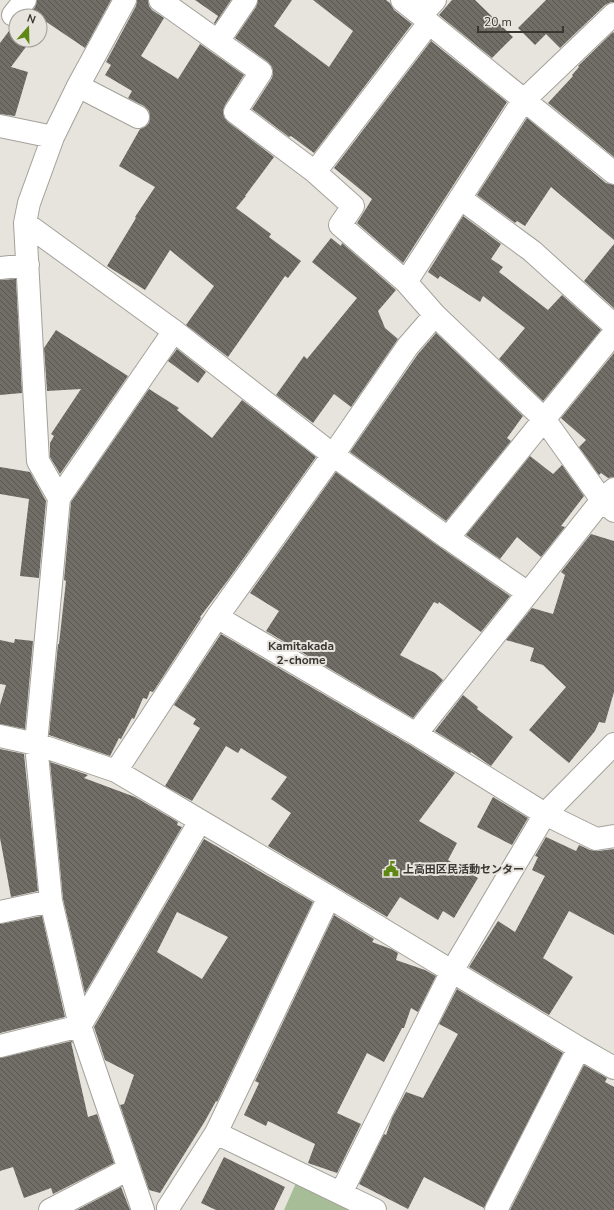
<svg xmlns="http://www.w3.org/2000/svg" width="614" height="1210" font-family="'Nunito Sans','Noto Sans JP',sans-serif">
	<defs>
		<pattern id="building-back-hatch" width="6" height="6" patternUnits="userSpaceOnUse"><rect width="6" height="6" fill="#716e68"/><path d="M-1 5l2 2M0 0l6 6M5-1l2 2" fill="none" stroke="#595652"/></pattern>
	</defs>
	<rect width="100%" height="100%" fill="#e7e4dd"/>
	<path fill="#a7bd97" d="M 296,1183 L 352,1210 L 284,1210 Z"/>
	<path fill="url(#building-back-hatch)" fill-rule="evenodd" d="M 37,0 L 111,0 L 85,48 L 45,21 L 40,28 L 40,16 L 28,16 L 35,7 Z
		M 137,0 L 148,0 L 149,6 L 152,10 L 164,18 L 141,56 L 178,79 L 200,44 L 244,75 L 225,105 L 223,111 L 224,117 L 228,122 L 274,157 L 245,196 L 246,196 L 236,208 L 271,234 L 269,237 L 301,261 L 288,278 L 285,276 L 228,357 L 186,325 L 214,286 L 170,250 L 145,290 L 107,266 L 136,218 L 135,217 L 155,187 L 119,166 L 140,129 L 145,127 L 149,123 L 150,117 L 149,111 L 144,106 L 128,98 L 132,91 L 105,75 L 111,65 L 106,62 L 136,6 Z
		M 195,0 L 231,0 L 215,24 L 214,23 L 218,16 Z
		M 258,0 L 292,0 L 274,26 L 329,67 L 353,31 L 313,0 L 386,0 L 390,3 L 394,10 L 412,24 L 314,153 L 291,136 L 289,137 L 252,109 L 272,78 L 273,73 L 272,67 L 268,62 L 235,38 L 256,7 Z
		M 452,0 L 475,0 L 513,37 L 492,58 L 439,15 Z
		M 546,0 L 614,0 L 614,2 L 611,2 L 605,5 L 560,48 L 546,34 L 535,45 L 518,28 Z
		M 12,27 L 16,27 L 16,40 L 31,40 L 11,67 L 28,72 L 15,116 L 0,114 L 0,43 Z
		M 613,32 L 614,33 L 614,157 L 548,103 L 573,76 L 572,75 L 579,67 L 578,66 Z
		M 431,41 L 507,102 L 403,263 L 357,223 L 372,199 L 334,168 Z
		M 527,118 L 606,183 L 614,185 L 614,240 L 551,187 L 525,226 L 517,221 L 515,223 L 477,195 Z
		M 463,216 L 501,244 L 491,259 L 503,267 L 499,272 L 548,310 L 562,295 L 601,330 L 543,401 L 499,359 L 525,328 L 483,296 L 480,302 L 440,276 L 438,279 L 428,272 Z
		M 331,238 L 341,246 L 342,243 L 396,290 L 378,311 L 385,328 L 398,339 L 351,407 L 334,394 L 313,423 L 276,395 L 304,356 L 307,359 L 357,298 L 312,262 Z
		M 614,244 L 614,308 L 584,281 Z
		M 16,279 L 22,393 L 0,395 L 0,280 Z
		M 56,330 L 128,376 L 60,474 L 50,457 L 50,443 L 54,436 L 51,434 L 81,389 L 47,391 L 44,348 Z
		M 436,333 L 523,416 L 507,438 L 511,441 L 446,521 L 350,452 L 418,354 Z
		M 177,349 L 206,372 L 198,383 L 168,361 Z
		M 614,353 L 614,477 L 608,478 L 601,473 L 599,475 L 579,447 L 586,440 L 561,418 Z
		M 149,389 L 179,408 L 177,410 L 212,438 L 242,400 L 316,457 L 228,580 L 200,617 L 201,618 L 153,692 L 150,691 L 147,699 L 143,698 L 134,719 L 132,718 L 121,739 L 119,738 L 110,756 L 49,735 L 58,644 L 59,644 L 66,581 L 64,580 L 71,502 Z
		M 530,456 L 553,474 L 562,465 L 584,496 L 561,526 L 565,527 L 541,557 L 517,537 L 500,559 L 466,535 Z
		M 0,467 L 30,472 L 46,501 L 39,578 L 20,576 L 29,499 L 0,494 Z
		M 336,472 L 441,548 L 510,596 L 481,632 L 439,602 L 438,604 L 434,602 L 400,655 L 435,673 L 443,680 L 413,718 L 266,631 L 279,611 L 250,593 Z
		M 591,534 L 614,541 L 614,692 L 605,723 L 599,722 L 595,731 L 569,763 L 529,730 L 566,687 L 543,665 L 530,661 L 534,648 L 506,640 L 532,608 L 553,614 L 565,575 L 561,572 Z
		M 221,634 L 410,745 L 455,773 L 419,821 L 457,843 L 448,860 L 478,878 L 454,918 L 443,911 L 438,920 L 400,897 L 387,917 L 268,846 L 291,813 L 271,799 L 287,777 L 241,748 L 238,753 L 226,746 L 192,801 L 165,786 L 200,728 L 193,724 L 196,719 L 174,705 Z
		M 15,639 L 33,641 L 25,729 L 0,724 L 0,705 L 6,685 L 0,684 L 0,640 L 14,643 Z
		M 463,695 L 478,707 L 477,709 L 513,737 L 491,766 L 471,752 L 470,753 L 435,731 Z
		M 0,749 L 24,754 L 38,891 L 11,897 L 0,838 Z
		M 50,762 L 88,775 L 84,778 L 135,797 L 178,822 L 177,825 L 182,827 L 85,993 L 63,899 Z
		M 493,797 L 528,818 L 512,845 L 477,827 Z
		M 546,837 L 576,851 L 579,845 L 590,850 L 598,851 L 614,849 L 614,935 L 569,911 L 543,958 L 573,977 L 549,1015 L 469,967 L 498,921 L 515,932 L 545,876 L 532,870 L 538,857 L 535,856 Z
		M 204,839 L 313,902 L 217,1102 L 216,1101 L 205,1121 L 160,1193 L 149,1190 L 120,1105 L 124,1104 L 134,1075 L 105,1060 L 94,1027 ZM 177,912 L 228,937 L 202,979 L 157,952 Z
		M 334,915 L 374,939 L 372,942 L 391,949 L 398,953 L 396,960 L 425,970 L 436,976 L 418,1012 L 411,1008 L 404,1028 L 402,1028 L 384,1062 L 367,1053 L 337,1113 L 361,1124 L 337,1173 L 308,1163 L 315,1144 L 268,1121 L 266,1126 L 244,1115 L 259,1083 L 255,1081 Z
		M 42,916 L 65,1017 L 0,1033 L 0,924 Z
		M 457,989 L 563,1053 L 484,1208 L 424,1177 L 408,1209 L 359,1184 L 384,1134 L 386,1135 L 392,1118 L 406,1092 L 423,1098 L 458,1034 L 439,1024 Z
		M 72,1041 L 73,1043 L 71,1042 L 88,1117 L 97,1114 L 114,1163 L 53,1194 L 51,1188 L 24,1198 L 13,1167 L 0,1171 L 0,1058 Z
		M 584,1065 L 607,1078 L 605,1082 L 614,1087 L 614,1210 L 510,1210 Z
		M 224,1157 L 285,1187 L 274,1210 L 216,1210 L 201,1203 Z
		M 121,1187 L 130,1210 L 77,1210 Z"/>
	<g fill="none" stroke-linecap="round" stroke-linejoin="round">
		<defs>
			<path id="minor" d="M 125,0 L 78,86 L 53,137 L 29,203 L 25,223 L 38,461 L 59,498 L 36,744 L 51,901 L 80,1026 L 143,1210
				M 160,0 L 261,72 L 235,112 L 315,172 L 353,206 L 340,225 L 406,282 L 435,315 L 544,419 L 602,500 L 614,511
				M 402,0 L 421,15 L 429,23 L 614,173
				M 13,15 L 25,0
				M 421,15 L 435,0
				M 218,41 L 246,0
				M 78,86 L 138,117
				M 0,126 L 53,137
				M 315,172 L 429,23
				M 460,198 L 532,251 L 614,325
				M 25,223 L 174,331 L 333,455 L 448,538 L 528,593
				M 0,268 L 28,265
				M 406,282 L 523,101 L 614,14
				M 59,498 L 174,331
				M 448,538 L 614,333
				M 217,617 L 416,734 L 545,814 L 596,839 L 614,836
				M 416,734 L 602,500 L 614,489
				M 0,736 L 36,744 L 116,771 L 329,897 L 579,1048 L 614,1068
				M 116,771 L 217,617 L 333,455 L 408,346 L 435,315
				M 0,912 L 51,901
				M 0,1046 L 80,1026 L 200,821
				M 216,1133 L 375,1210
				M 341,1193 L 452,971 L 545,814 L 614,744
				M 168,1208 L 216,1133 L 329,897
				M 50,1210 L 129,1169
				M 496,1210 L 579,1048"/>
		</defs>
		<use href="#minor" stroke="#a3a19a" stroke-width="24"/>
		<use href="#minor" stroke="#fff" stroke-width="22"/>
	</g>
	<defs>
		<symbol id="civic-bare" viewBox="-9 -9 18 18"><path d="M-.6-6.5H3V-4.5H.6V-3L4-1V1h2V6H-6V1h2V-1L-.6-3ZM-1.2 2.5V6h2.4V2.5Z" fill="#5e8813" stroke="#e7e4dd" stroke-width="2.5" paint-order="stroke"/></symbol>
	</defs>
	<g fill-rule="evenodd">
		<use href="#civic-bare" x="380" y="858" width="22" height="22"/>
	</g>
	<g text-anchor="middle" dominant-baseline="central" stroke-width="4" stroke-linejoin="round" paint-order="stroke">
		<g font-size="11" font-weight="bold" fill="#373633" stroke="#e7e4dd" text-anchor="start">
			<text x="403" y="869">上高田区民活動センター</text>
		</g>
		<g font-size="12" font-weight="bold" fill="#373633" stroke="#e7e4dd">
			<text x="301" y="646">Kamitakada<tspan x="301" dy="14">2-chome</tspan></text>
		</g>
	</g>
	<g transform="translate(28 28) rotate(20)"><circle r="19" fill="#e7e4dd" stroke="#a19e99"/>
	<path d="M0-3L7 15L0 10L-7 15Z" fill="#5e8813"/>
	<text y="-6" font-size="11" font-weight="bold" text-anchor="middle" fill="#373633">N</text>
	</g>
	<path d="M478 26v6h85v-6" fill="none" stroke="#373633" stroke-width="2"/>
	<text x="484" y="26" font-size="12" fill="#373633" stroke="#e7e4dd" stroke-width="3" paint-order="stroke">20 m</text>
</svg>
